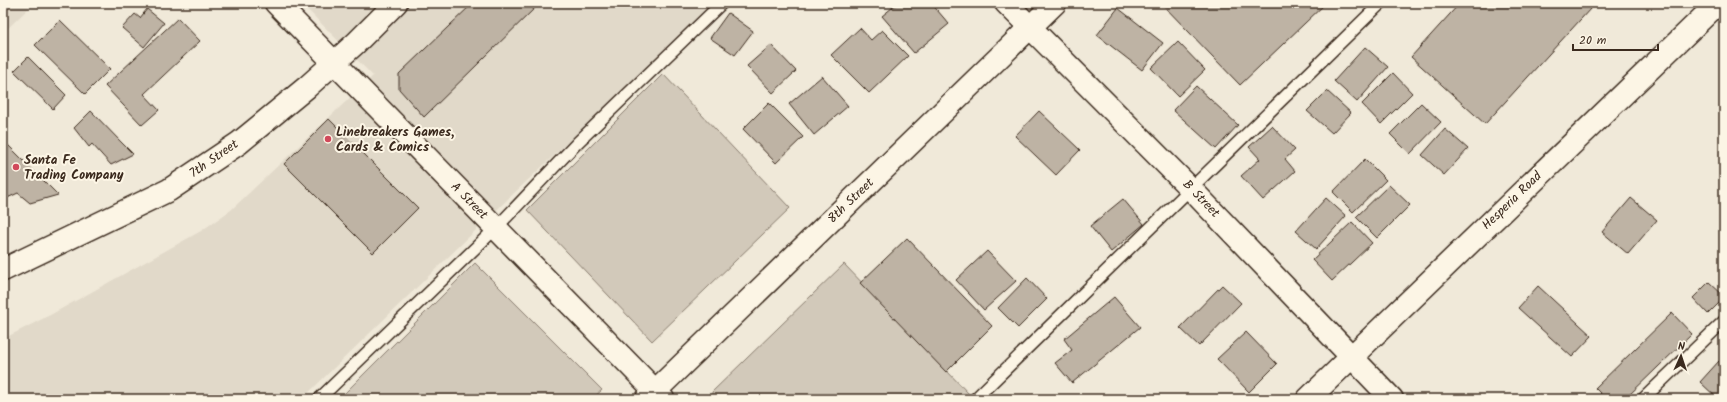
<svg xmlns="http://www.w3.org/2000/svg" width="1727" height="402" font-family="Kalam,sans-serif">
	<rect width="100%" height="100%" fill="#f0e9d9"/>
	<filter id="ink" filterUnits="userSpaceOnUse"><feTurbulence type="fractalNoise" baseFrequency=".025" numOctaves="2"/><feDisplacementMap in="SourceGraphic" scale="8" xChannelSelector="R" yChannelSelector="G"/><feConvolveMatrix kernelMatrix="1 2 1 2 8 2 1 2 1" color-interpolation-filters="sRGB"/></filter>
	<g filter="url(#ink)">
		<path fill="#e1d9c9" d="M 3,3 L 34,3 L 3,33 Z
			M 301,3 L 716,3 L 511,196 L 302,399 L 3,399 L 3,339 L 52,314 L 201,231 L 231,210 L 373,76 Z"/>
		<path fill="#d2c9ba" stroke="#867a6c" d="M 663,74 L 790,208 L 652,341 L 527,210 Z
			M 475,263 L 602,390 L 592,399 L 339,399 Z
			M 844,264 L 970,395 L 967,399 L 712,399 L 712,392 Z"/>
		<path fill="#beb3a4" stroke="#3b2a1e" d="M 307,3 L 316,3 L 311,7 Z
			M 473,3 L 540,3 L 424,117 L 399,89 L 399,74 Z
			M 898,3 L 931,3 L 949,24 L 914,53 L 882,16 Z
			M 1161,3 L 1326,3 L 1240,85 Z
			M 1460,3 L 1586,3 L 1591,8 L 1485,124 L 1411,57 Z
			M 1118,8 L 1163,43 L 1142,70 L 1097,35 Z
			M 147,9 L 164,23 L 144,47 L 122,28 L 135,14 L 140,18 Z
			M 728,13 L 753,31 L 735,55 L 710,38 Z
			M 178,18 L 200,41 L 144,94 L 159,110 L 142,125 L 105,86 Z
			M 60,20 L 110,69 L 85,94 L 35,45 Z
			M 860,28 L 871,40 L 882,30 L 908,56 L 869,93 L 831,55 Z
			M 1178,42 L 1205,70 L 1178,96 L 1151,68 Z
			M 771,45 L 796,71 L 773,93 L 747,66 Z
			M 1365,47 L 1388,67 L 1357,102 L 1334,81 Z
			M 28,57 L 66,95 L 53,109 L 14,71 Z
			M 1393,73 L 1412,93 L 1381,124 L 1362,104 Z
			M 822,76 L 848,106 L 814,135 L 789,104 Z
			M 1196,86 L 1238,125 L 1216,149 L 1173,110 Z
			M 1327,91 L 1351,113 L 1332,133 L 1307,111 Z
			M 769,103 L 803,137 L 776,163 L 743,129 Z
			M 1421,103 L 1441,122 L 1410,154 L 1390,134 Z
			M 91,111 L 122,143 L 133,154 L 111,165 L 92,144 L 89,147 L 74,128 Z
			M 1039,111 L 1080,150 L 1056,175 L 1015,136 Z
			M 329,119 L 418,208 L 373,253 L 284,164 Z
			M 1272,126 L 1295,150 L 1285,159 L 1295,171 L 1263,200 L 1241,176 L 1260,159 L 1249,147 Z
			M 1445,129 L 1468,149 L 1444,175 L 1422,155 Z
			M 3,140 L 58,195 L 30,203 L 18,193 L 3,200 Z
			M 1365,159 L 1386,180 L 1353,212 L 1333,192 Z
			M 1389,185 L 1410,205 L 1377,238 L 1356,217 Z
			M 1326,198 L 1346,216 L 1316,249 L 1296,231 Z
			M 1631,198 L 1657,220 L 1628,254 L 1602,232 Z
			M 1123,199 L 1144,224 L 1111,252 L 1090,226 Z
			M 1352,222 L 1372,243 L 1332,281 L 1312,260 Z
			M 907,238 L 992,326 L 946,372 L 860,283 Z
			M 987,251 L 1016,281 L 984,310 L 956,280 Z
			M 1027,278 L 1047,299 L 1018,328 L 998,308 Z
			M 1709,282 L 1724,296 L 1724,298 L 1708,314 L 1693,298 Z
			M 1222,285 L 1241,303 L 1199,346 L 1180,328 Z
			M 1538,286 L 1592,336 L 1572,357 L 1518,308 Z
			M 1114,297 L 1140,327 L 1072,383 L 1055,363 L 1072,350 L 1064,339 Z
			M 1672,313 L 1692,334 L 1625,399 L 1606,399 L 1595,388 Z
			M 1246,332 L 1277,364 L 1249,392 L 1217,359 Z
			M 1719,361 L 1724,365 L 1724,399 L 1718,399 L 1700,382 Z
			M 1149,394 L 1155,399 L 1145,399 Z"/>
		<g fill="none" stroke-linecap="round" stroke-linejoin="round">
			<defs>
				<path id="service" d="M 319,399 L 496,228 L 578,142 L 722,3
					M 975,399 L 1381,3
					M 1643,399 L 1724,321"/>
				<path id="minor" d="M 276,3 L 663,399
					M 1006,3 L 1191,189 L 1392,399
					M 647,399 L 1055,3"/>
				<path id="secondary" d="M 3,270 L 169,190 L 239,143 L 307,87 L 356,43 L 396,3
					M 1308,399 L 1718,3"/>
			</defs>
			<use href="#service" stroke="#3b2a1e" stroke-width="14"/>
			<use href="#minor" stroke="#3b2a1e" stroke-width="25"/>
			<use href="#secondary" stroke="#3b2a1e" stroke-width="25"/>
			<use href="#service" stroke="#fcf5e5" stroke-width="11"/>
			<use href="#minor" stroke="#fcf5e5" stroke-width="22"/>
			<use href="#secondary" stroke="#fcf5e5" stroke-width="22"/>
		</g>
	</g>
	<g fill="#d1495b" stroke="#fcf5e5" stroke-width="1.5">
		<circle cx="328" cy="139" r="4"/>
		<circle cx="16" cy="167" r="4"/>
	</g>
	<g text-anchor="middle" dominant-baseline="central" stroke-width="4" stroke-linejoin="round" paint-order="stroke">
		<g font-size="13" font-weight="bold" fill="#3b2a1e" stroke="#fcf5e5" text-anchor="start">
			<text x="336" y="132">Linebreakers Games,<tspan x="336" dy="15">Cards &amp; Comics</tspan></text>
			<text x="24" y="160">Santa Fe<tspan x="24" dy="15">Trading Company</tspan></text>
		</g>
		<g font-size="13" fill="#3b2a1e" stroke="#fcf5e5">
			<text transform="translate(214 159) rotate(-35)">7th Street</text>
			<text transform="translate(1201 199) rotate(46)">B Street</text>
			<text transform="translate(469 201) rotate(45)">A Street</text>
			<text transform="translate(851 201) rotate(-44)">8th Street</text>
			<text transform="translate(1512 201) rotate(-44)">Hesperia Road</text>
		</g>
	</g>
	<rect width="1727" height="402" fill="none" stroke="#fcf5e5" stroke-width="16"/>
	<rect x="8" y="8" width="1711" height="386" fill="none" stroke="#3b2a1e" stroke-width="1.5" filter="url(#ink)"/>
	<g transform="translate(1681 356) rotate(3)" stroke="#fcf5e5" stroke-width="3" paint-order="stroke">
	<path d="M0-3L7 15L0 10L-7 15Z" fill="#3b2a1e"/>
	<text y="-6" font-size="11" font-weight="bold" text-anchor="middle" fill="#3b2a1e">N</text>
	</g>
	<path d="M1573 44v6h85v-6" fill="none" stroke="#3b2a1e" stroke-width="2"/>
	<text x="1579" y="44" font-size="12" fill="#3b2a1e" stroke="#fcf5e5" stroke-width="3" paint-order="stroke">20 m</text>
</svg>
